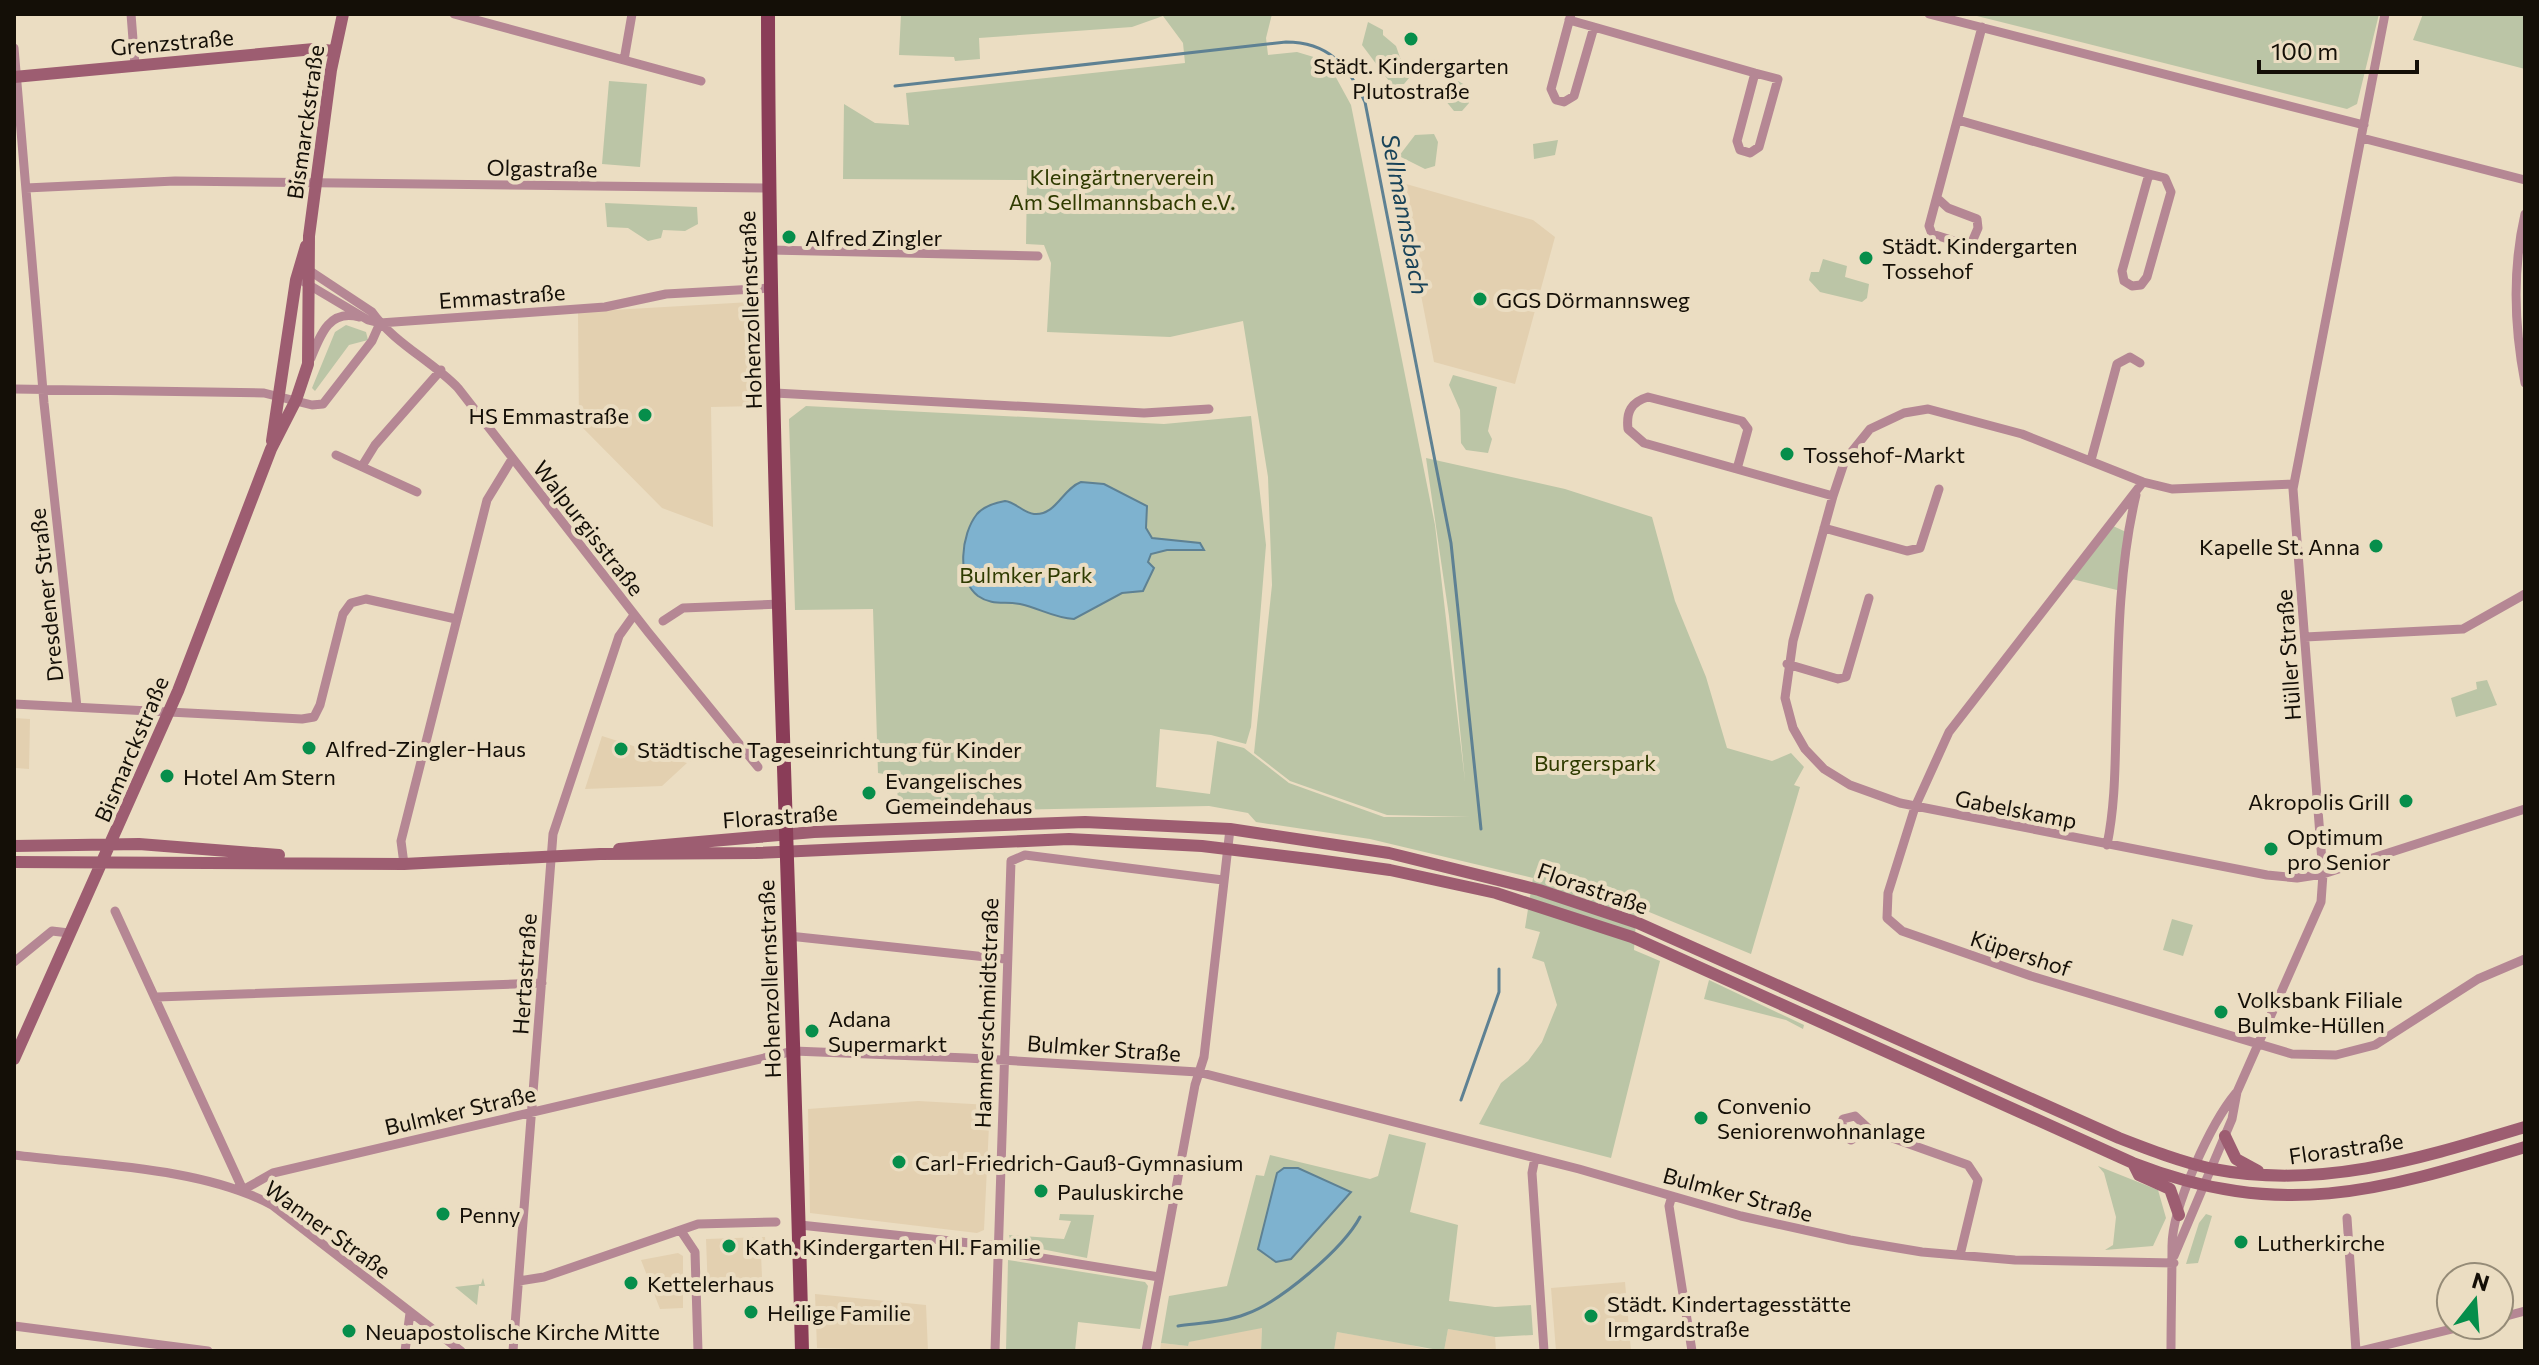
<svg xmlns="http://www.w3.org/2000/svg" width="2539" height="1365" font-family="Commissioner,sans-serif">
	<rect width="100%" height="100%" fill="#ebddc2"/>
	<path fill="#e3d0b0" d="M 1399,182 L 1533,220 L 1555,237 L 1515,384 L 1434,362 Z
		M 751,302 L 758,406 L 711,407 L 713,527 L 662,508 L 579,424 L 578,312 Z
		M 14,718 L 30,719 L 29,769 L 16,768 L 15,784 Z
		M 602,736 L 687,763 L 662,786 L 585,789 Z
		M 918,1101 L 990,1105 L 984,1230 L 977,1233 L 810,1213 L 808,1109 Z
		M 765,1237 L 766,1253 L 761,1254 L 762,1277 L 757,1281 L 747,1281 L 742,1286 L 726,1288 L 725,1292 L 708,1292 L 706,1239 Z
		M 678,1253 L 683,1256 L 683,1308 L 660,1309 L 641,1260 Z
		M 1625,1282 L 1631,1351 L 1556,1351 L 1551,1288 Z
		M 815,1294 L 926,1305 L 928,1351 L 817,1348 Z
		M 1262,1327 L 1261,1351 L 1160,1351 L 1161,1343 L 1188,1346 L 1188,1342 Z
		M 1448,1329 L 1495,1337 L 1496,1351 L 1444,1351 Z
		M 1337,1332 L 1407,1344 L 1434,1351 L 1334,1351 Z"/>
	<path fill="#bbc5a6" d="M 901,14 L 1272,14 L 1266,38 L 1268,55 L 1297,52 L 1327,61 L 1351,105 L 1435,525 L 1465,781 L 1449,616 L 1426,458 L 1565,489 L 1652,517 L 1675,601 L 1706,677 L 1727,748 L 1772,761 L 1791,753 L 1804,767 L 1794,785 L 1800,787 L 1751,954 L 1637,907 L 1634,950 L 1660,961 L 1611,1158 L 1479,1124 L 1501,1083 L 1528,1061 L 1542,1042 L 1557,1005 L 1544,962 L 1532,958 L 1540,932 L 1525,928 L 1533,878 L 1370,839 L 1256,822 L 1248,813 L 1209,806 L 899,812 L 896,776 L 878,773 L 873,609 L 795,610 L 789,419 L 806,406 L 1164,424 L 1251,416 L 1266,545 L 1251,727 L 1246,744 L 1211,735 L 1160,729 L 1156,787 L 1210,794 L 1217,741 L 1244,748 L 1289,783 L 1384,817 L 1470,817 L 1387,815 L 1290,781 L 1254,753 L 1272,585 L 1268,477 L 1243,321 L 1170,337 L 1047,332 L 1051,263 L 1044,245 L 1026,244 L 1027,180 L 843,179 L 844,104 L 875,123 L 909,125 L 906,93 L 1185,63 L 1183,43 L 1163,16 L 1132,27 L 979,38 L 980,59 L 955,61 L 954,57 L 899,55 Z
		M 1969,14 L 2379,14 L 2357,104 L 2347,109 Z
		M 2423,14 L 2525,14 L 2525,69 L 2413,40 Z
		M 1368,22 L 1383,30 L 1383,35 L 1396,46 L 1404,69 L 1414,72 L 1404,84 L 1392,85 L 1362,45 Z
		M 609,81 L 647,84 L 640,167 L 602,164 Z
		M 1458,81 L 1465,85 L 1469,103 L 1462,111 L 1454,111 L 1445,100 L 1446,91 Z
		M 1434,134 L 1438,142 L 1435,166 L 1425,169 L 1399,156 L 1415,135 Z
		M 1558,140 L 1555,155 L 1534,159 L 1533,144 Z
		M 605,203 L 697,207 L 698,224 L 685,231 L 663,230 L 661,238 L 648,241 L 628,228 L 607,227 Z
		M 1823,259 L 1847,266 L 1845,277 L 1869,284 L 1867,298 L 1862,302 L 1820,292 L 1809,280 L 1811,272 L 1819,272 Z
		M 346,325 L 366,332 L 368,340 L 349,345 L 315,391 L 312,388 L 335,332 Z
		M 1453,375 L 1497,387 L 1488,431 L 1492,439 L 1488,453 L 1466,450 L 1461,443 L 1460,410 L 1449,385 Z
		M 2113,526 L 2126,532 L 2121,591 L 2072,579 Z
		M 2487,680 L 2497,705 L 2456,717 L 2451,698 L 2477,689 L 2476,682 Z
		M 2172,919 L 2193,925 L 2183,956 L 2163,950 Z
		M 1709,980 L 1804,1025 L 1803,1029 L 1786,1020 L 1704,999 Z
		M 1389,1134 L 1426,1143 L 1410,1212 L 1458,1225 L 1449,1301 L 1495,1307 L 1531,1305 L 1533,1335 L 1495,1337 L 1448,1329 L 1444,1351 L 1337,1332 L 1334,1351 L 1261,1351 L 1262,1328 L 1189,1342 L 1188,1346 L 1161,1343 L 1169,1296 L 1227,1286 L 1256,1175 L 1264,1176 L 1270,1155 L 1370,1179 L 1378,1176 Z
		M 2098,1166 L 2158,1190 L 2166,1218 L 2153,1246 L 2105,1250 L 2113,1245 L 2116,1217 L 2104,1173 Z
		M 1060,1214 L 1094,1215 L 1087,1258 L 1011,1243 L 1009,1235 L 1064,1239 L 1071,1221 L 1059,1220 Z
		M 2206,1214 L 2212,1216 L 2198,1263 L 2186,1264 L 2199,1223 Z
		M 1008,1260 L 1145,1282 L 1148,1286 L 1140,1329 L 1078,1322 L 1075,1351 L 1006,1351 Z
		M 483,1278 L 485,1286 L 479,1286 L 477,1305 L 455,1287 L 481,1284 Z"/>
	<path fill="#7eb2cf" stroke="#5e8193" stroke-width="2" d="M 1081,482 L 1104,484 L 1147,506 L 1146,528 L 1152,538 L 1200,543 L 1204,550 L 1167,550 L 1151,554 L 1148,562 L 1154,568 L 1143,591 L 1122,593 L 1074,619 C 1054,618 1039,608 1020,604 C 1005,601 992,606 978,596 C 956,579 961,534 977,514 C 984,506 994,503 1005,501 C 1016,502 1023,513 1034,514 C 1056,516 1062,489 1081,482 Z
		M 1284,1168 L 1298,1168 L 1351,1192 L 1291,1259 L 1276,1262 L 1258,1249 L 1277,1173 Z"/>
	<g fill="none" stroke-linecap="round" stroke-linejoin="round">
		<path stroke="#5e8193" stroke-width="3" d="M 895,86 L 1286,42 C 1328,42 1348,65 1365,102 L 1451,543 L 1481,829
			M 1461,1100 L 1499,992 L 1499,969
			M 1178,1326 C 1200,1323 1226,1322 1246,1314 C 1280,1302 1343,1249 1360,1217"/>
		<path stroke="#b58794" stroke-width="9" d="M 131,14 L 135,65
			M 454,14 L 701,81
			M 1571,14 L 1551,89 L 1556,100 L 1564,102 L 1574,96 L 1594,27
			M 1929,14 L 2364,125
			M 1569,20 L 1594,27 L 1755,73 L 1778,79 L 1759,147 L 1750,153 L 1740,150 L 1737,141 L 1755,73
			M 14,48 L 44,403 L 77,707
			M 624,60 L 632,14
			M 1958,120 L 2149,174 L 2122,271 L 2124,281 L 2132,286 L 2141,285 L 2147,277 L 2171,192 L 2165,178 L 2149,174
			M 2362,138 L 2525,180
			M 26,188 L 175,181 L 769,188
			M 1937,198 L 1948,208 L 1977,219 L 1978,228 L 1972,242 L 1964,244 L 1932,234 L 1929,226 L 1982,27
			M 2525,214 C 2512,270 2514,326 2525,383
			M 770,250 L 1038,256
			M 304,267 L 372,312 C 394,343 432,361 458,388 L 648,632 L 758,767
			M 304,282 L 368,320 L 380,323 L 605,307 L 666,294 L 772,288
			M 311,358 C 321,333 330,309 359,317
			M 14,389 L 264,393 L 312,405 L 323,404 L 372,341 L 380,323
			M 775,393 L 1144,413 L 1209,409
			M 336,455 L 417,492
			M 2091,460 L 2117,364 L 2130,357 L 2140,363
			M 362,466 L 375,445 L 441,370
			M 1737,469 L 1748,429 L 1742,421 L 1648,397 C 1631,402 1626,412 1628,429 L 1644,443 L 1833,496
			M 2143,482 L 1949,732 L 1915,807 L 1888,893 L 1887,918 L 1902,931 L 2031,976 L 2292,1054 L 2336,1055 L 2375,1045 L 2478,979 L 2525,959
			M 2294,484 L 2172,489 L 2143,482 L 2022,434 L 1928,409 L 1904,413 L 1870,429 L 1845,460 L 1833,496 L 1793,641 L 1785,698 L 1793,728 L 1805,749 L 1824,769 L 1850,785 L 1900,803 L 2267,875 L 2297,878 L 2323,874 L 2525,809
			M 1824,528 L 1907,551 L 1920,548 L 1939,489
			M 663,621 L 683,608 L 781,604
			M 2305,637 L 2463,629 L 2525,594
			M 1787,664 L 1838,679 L 1846,677 L 1869,598
			M 14,704 L 302,719 L 314,717 L 320,705 L 343,614 L 351,603 L 366,599 L 456,619
			M 2107,845 C 2115,806 2115,768 2116,729 C 2118,653 2118,570 2136,495
			M 404,864 L 401,841 L 487,500 L 512,459
			M 115,911 L 243,1190
			M 789,936 L 1005,959
			M 14,962 L 52,931 L 69,933
			M 157,997 L 542,983
			M 1870,1130 L 1851,1140 L 1840,1134 L 1843,1119 L 1855,1116 L 1870,1130 L 1968,1165 L 1978,1180 L 1960,1255
			M 14,1155 C 93,1165 202,1167 272,1205 L 461,1351
			M 1535,1158 L 1532,1173 L 1544,1351
			M 243,1190 L 273,1173 L 794,1051 L 967,1058 L 1198,1072 L 1579,1169 L 1741,1216 L 1850,1240 L 1922,1252 L 2015,1260 L 2174,1263
			M 1672,1196 L 1669,1206 L 1692,1351
			M 2347,1218 L 2356,1351
			M 800,1225 L 998,1246
			M 681,1231 L 695,1252 L 698,1351
			M 998,1251 L 1159,1277
			M 2174,1256 L 2232,1119 L 2237,1092 L 2321,902 L 2323,874 L 2293,489 L 2385,14
			M 519,1281 L 544,1277 L 698,1224 L 776,1222
			M 2499,1318 L 2525,1311
			M 14,1326 L 208,1351
			M 405,1351 L 410,1313
			M 513,1351 L 553,834 L 619,636 L 634,615
			M 995,1351 L 1011,861 L 1025,855 L 1223,880
			M 1146,1351 L 1195,1085 L 1204,1057 L 1230,829
			M 2171,1351 C 2171,1316 2172,1281 2172,1246 C 2172,1207 2211,1123 2236,1093
			M 2360,1351 L 2468,1325"/>
		<path stroke="#9d5d71" stroke-width="12" d="M 14,77 L 314,49 L 334,51
			M 272,441 L 296,280 L 306,246
			M 14,846 L 139,844 L 279,855
			M 619,849 L 814,832 L 1085,822 L 1230,829 L 1389,853 L 1539,890 L 1638,923 L 2119,1138 C 2150,1150 2181,1162 2213,1169 C 2322,1190 2422,1158 2525,1127
			M 14,862 L 404,864 L 600,854 L 756,853 L 1069,839 L 1202,846 L 1317,860 L 1390,870 L 1496,893 L 1632,937 L 2133,1163 C 2282,1221 2379,1191 2525,1147
			M 14,1059 L 178,691 L 271,449 L 296,400 L 308,364 L 309,236 L 331,70 L 343,14
			M 2225,1136 L 2236,1159 L 2258,1171
			M 2133,1163 L 2139,1175 L 2170,1189 L 2179,1215"/>
		<path stroke="#8a3d58" stroke-width="14" d="M 768,14 C 769,460 791,905 802,1351"/>
	</g>
	<g fill="#068e4b" stroke="#ebddc2" stroke-width="3">
		<circle cx="1411" cy="39" r="8"/>
		<circle cx="789" cy="237" r="8"/>
		<circle cx="1866" cy="258" r="8"/>
		<circle cx="1480" cy="299" r="8"/>
		<circle cx="645" cy="415" r="8"/>
		<circle cx="1787" cy="454" r="8"/>
		<circle cx="2376" cy="546" r="8"/>
		<circle cx="309" cy="748" r="8"/>
		<circle cx="621" cy="749" r="8"/>
		<circle cx="167" cy="776" r="8"/>
		<circle cx="869" cy="793" r="8"/>
		<circle cx="2406" cy="801" r="8"/>
		<circle cx="2271" cy="849" r="8"/>
		<circle cx="2221" cy="1012" r="8"/>
		<circle cx="812" cy="1031" r="8"/>
		<circle cx="1701" cy="1118" r="8"/>
		<circle cx="899" cy="1162" r="8"/>
		<circle cx="1041" cy="1191" r="8"/>
		<circle cx="443" cy="1214" r="8"/>
		<circle cx="2241" cy="1242" r="8"/>
		<circle cx="729" cy="1246" r="8"/>
		<circle cx="631" cy="1283" r="8"/>
		<circle cx="751" cy="1312" r="8"/>
		<circle cx="1591" cy="1316" r="8"/>
		<circle cx="349" cy="1331" r="8"/>
	</g>
	<g text-anchor="middle" dominant-baseline="central" stroke-width="8" stroke-linejoin="round" paint-order="stroke">
		<g font-size="22" fill="#140f07" stroke="#ebddc2">
			<text transform="translate(172 42) rotate(-5)">Grenzstraße</text>
			<text transform="translate(305 122) rotate(-82)">Bismarckstraße</text>
			<text transform="translate(542 168) rotate(1)">Olgastraße</text>
			<text transform="translate(502 296) rotate(-4)">Emmastraße</text>
			<text transform="translate(750 310) rotate(-92)">Hohenzollernstraße</text>
			<text transform="translate(589 528) rotate(52)">Walpurgisstraße</text>
			<text transform="translate(46 595) rotate(-96)">Dresdener Straße</text>
			<text transform="translate(2288 655) rotate(-94)">Hüller Straße</text>
			<text transform="translate(131 749) rotate(-67)">Bismarckstraße</text>
			<text transform="translate(2016 809) rotate(11)">Gabelskamp</text>
			<text transform="translate(780 816) rotate(-4)">Florastraße</text>
			<text transform="translate(1593 888) rotate(19)">Florastraße</text>
			<text transform="translate(2021 953) rotate(18)">Küpershof</text>
			<text transform="translate(524 974) rotate(-86)">Hertastraße</text>
			<text transform="translate(769 979) rotate(-92)">Hohenzollernstraße</text>
			<text transform="translate(986 1013) rotate(-88)">Hammerschmidtstraße</text>
			<text transform="translate(1104 1048) rotate(4)">Bulmker Straße</text>
			<text transform="translate(460 1110) rotate(-13)">Bulmker Straße</text>
			<text transform="translate(2346 1148) rotate(-8)">Florastraße</text>
			<text transform="translate(1738 1194) rotate(15)">Bulmker Straße</text>
			<text transform="translate(328 1229) rotate(36)">Wanner Straße</text>
		</g>
		<g font-size="22" fill="#140f07" stroke="#ebddc2" text-anchor="start">
			<text x="1411" y="65" text-anchor="middle">Städt. Kindergarten<tspan x="1411" dy="25">Plutostraße</tspan></text>
			<text x="805" y="237">Alfred Zingler</text>
			<text x="1882" y="245">Städt. Kindergarten<tspan x="1882" dy="25">Tossehof</tspan></text>
			<text x="1496" y="299">GGS Dörmannsweg</text>
			<text x="629" y="415" text-anchor="end">HS Emmastraße</text>
			<text x="1803" y="454">Tossehof-Markt</text>
			<text x="2360" y="546" text-anchor="end">Kapelle St. Anna</text>
			<text x="325" y="748">Alfred-Zingler-Haus</text>
			<text x="637" y="749">Städtische Tageseinrichtung für Kinder</text>
			<text x="183" y="776">Hotel Am Stern</text>
			<text x="885" y="780">Evangelisches<tspan x="885" dy="25">Gemeindehaus</tspan></text>
			<text x="2390" y="801" text-anchor="end">Akropolis Grill</text>
			<text x="2287" y="836">Optimum<tspan x="2287" dy="25">pro Senior</tspan></text>
			<text x="2237" y="999">Volksbank Filiale<tspan x="2237" dy="25">Bulmke-Hüllen</tspan></text>
			<text x="828" y="1018">Adana<tspan x="828" dy="25">Supermarkt</tspan></text>
			<text x="1717" y="1105">Convenio<tspan x="1717" dy="25">Seniorenwohnanlage</tspan></text>
			<text x="915" y="1162">Carl-Friedrich-Gauß-Gymnasium</text>
			<text x="1057" y="1191">Pauluskirche</text>
			<text x="459" y="1214">Penny</text>
			<text x="2257" y="1242">Lutherkirche</text>
			<text x="745" y="1246">Kath. Kindergarten Hl. Familie</text>
			<text x="647" y="1283">Kettelerhaus</text>
			<text x="1607" y="1303">Städt. Kindertagesstätte<tspan x="1607" dy="25">Irmgardstraße</tspan></text>
			<text x="767" y="1312">Heilige Familie</text>
			<text x="365" y="1331">Neuapostolische Kirche Mitte</text>
		</g>
		<g font-size="22" fill="#2f3b00" stroke="#ebddc2">
			<text x="1122" y="176">Kleingärtnerverein<tspan x="1122" dy="25">Am Sellmannsbach e.V.</tspan></text>
			<text x="1026" y="574">Bulmker Park</text>
			<text x="1595" y="762">Burgerspark</text>
		</g>
		<g font-size="24" font-style="italic" fill="#184359" stroke="#ebddc2">
			<text transform="translate(1406 214) rotate(79)">Sellmannsbach</text>
		</g>
	</g>
	<rect width="2539" height="1365" fill="none" stroke="#140f07" stroke-width="32"/>
	<g transform="translate(2475 1301) rotate(17)"><circle r="38" fill="#ebddc2" stroke="#958b77" stroke-width="2"/>
	<path d="M0-6L14 30L0 20L-14 30Z" fill="#068e4b"/>
	<text y="-12" font-size="22" font-weight="bold" text-anchor="middle" fill="#140f07">N</text>
	</g>
	<path d="M2259 60v12h158v-12" fill="none" stroke="#140f07" stroke-width="4"/>
	<text x="2271" y="60" font-size="24" fill="#140f07" stroke="#ebddc2" stroke-width="6" paint-order="stroke">100 m</text>
</svg>
